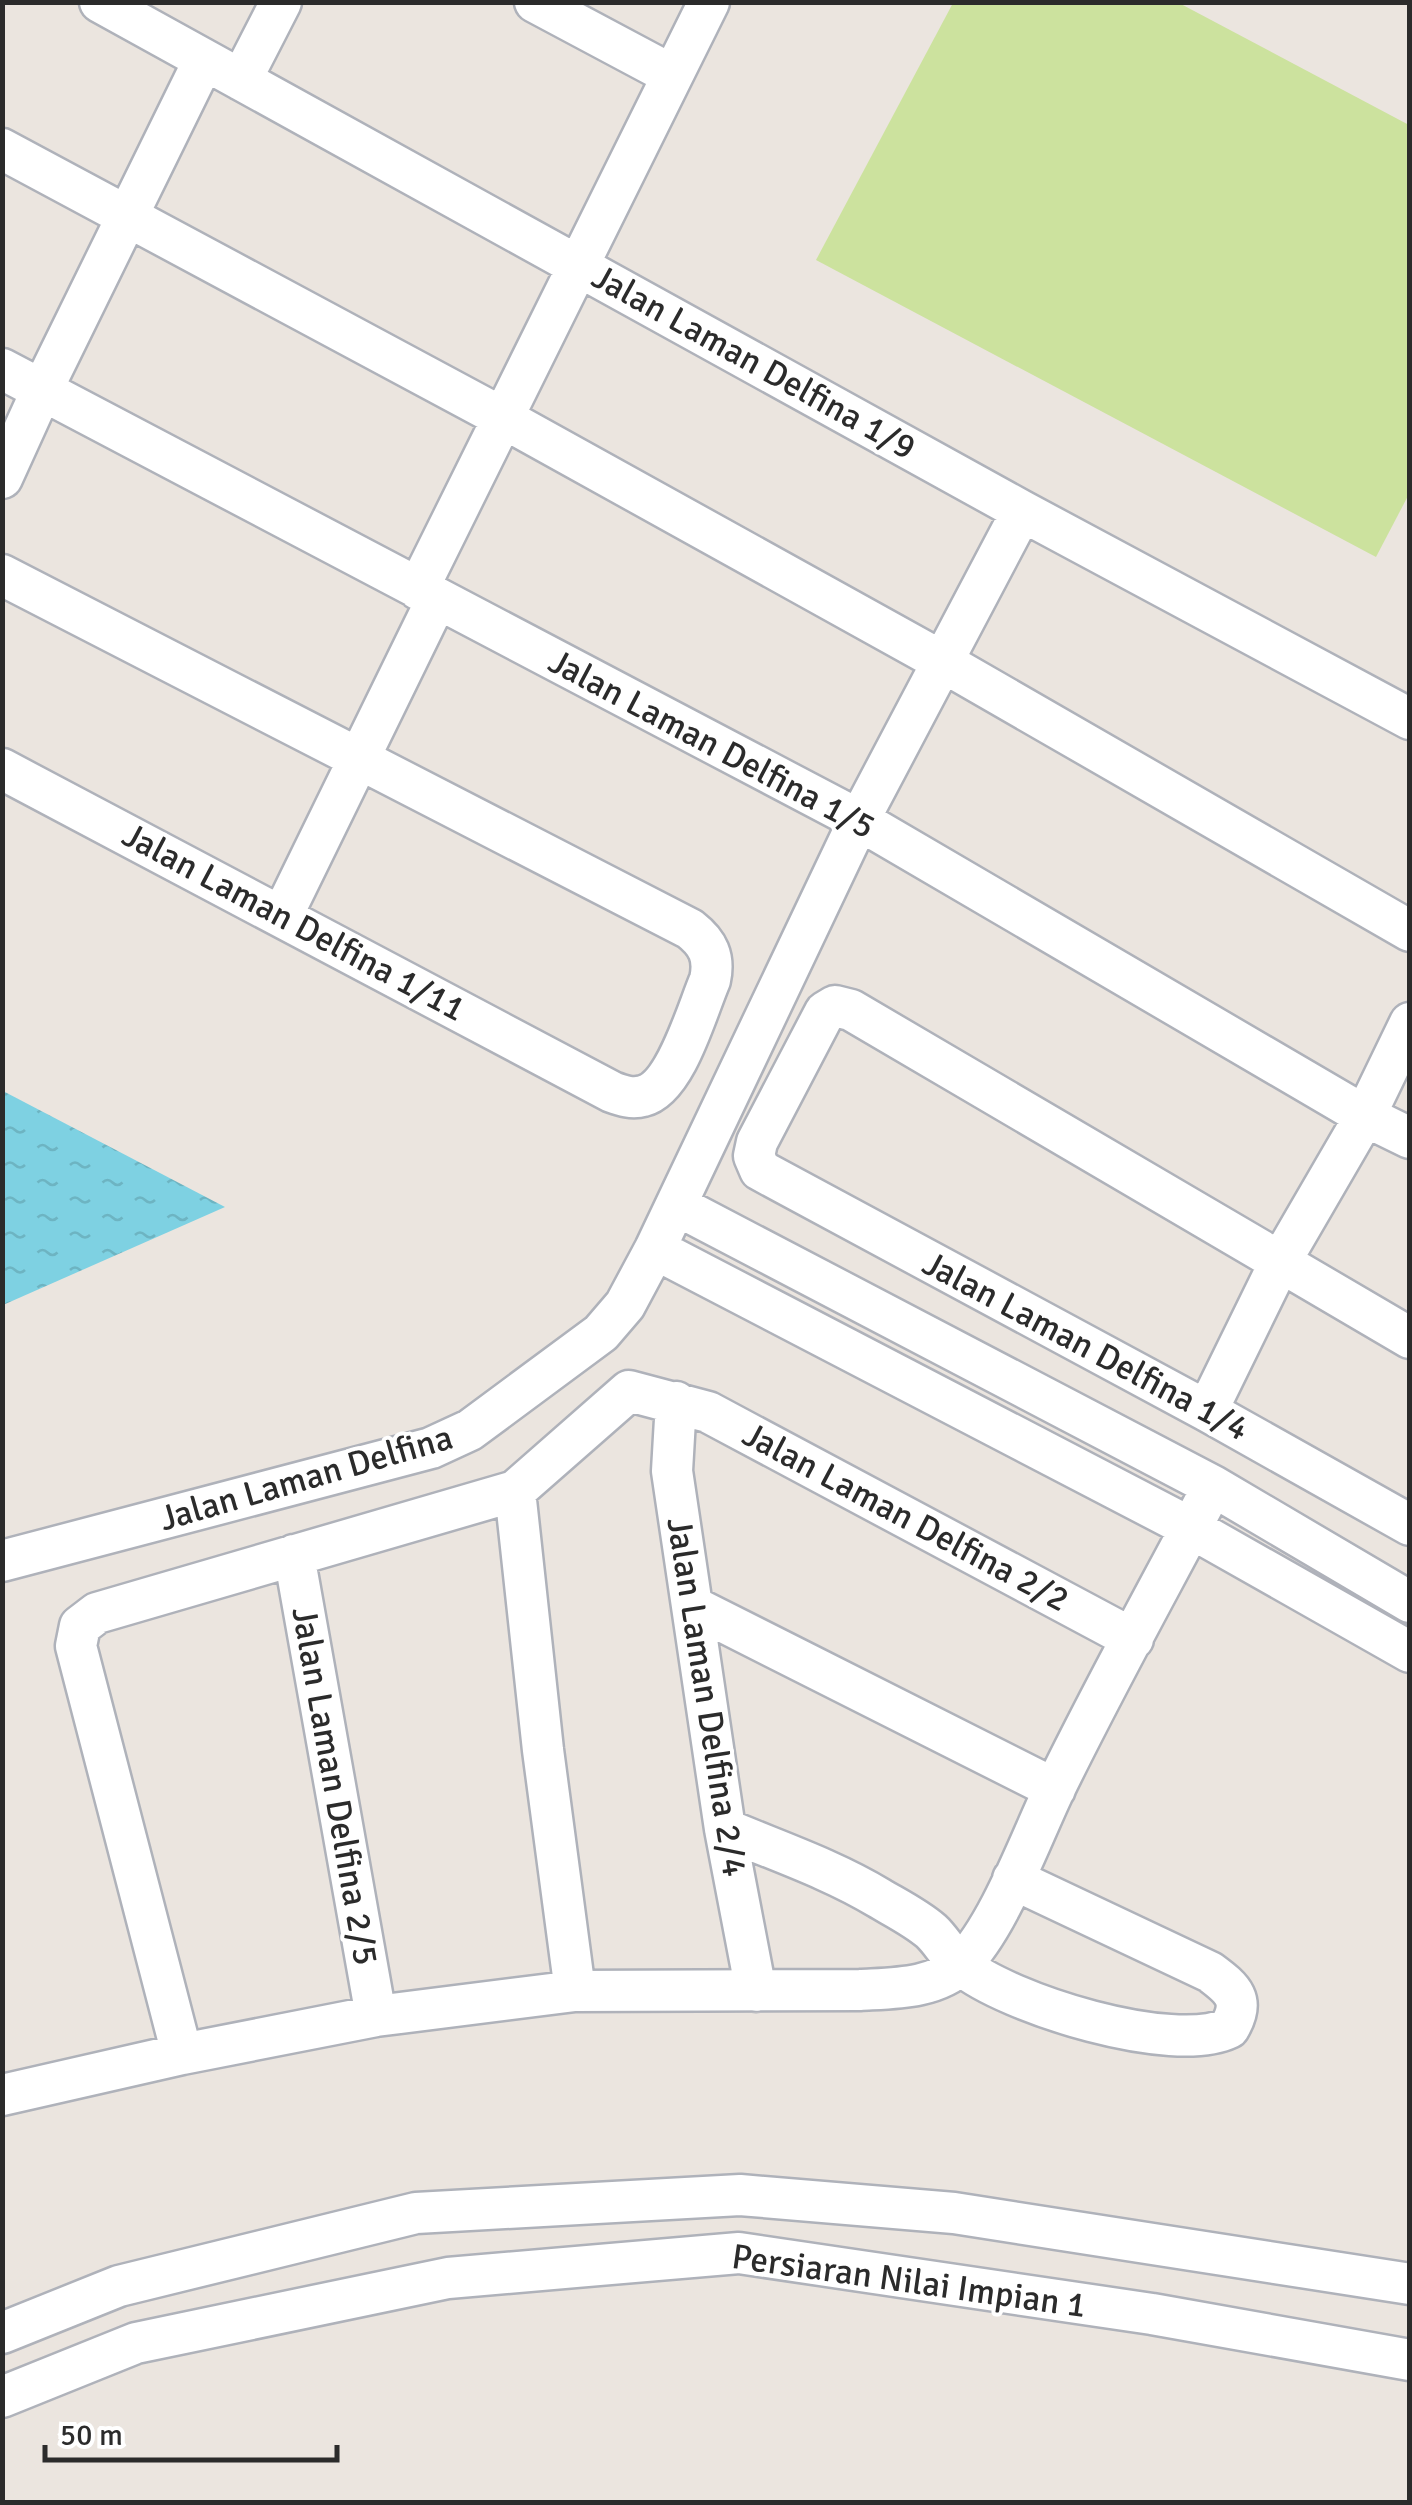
<svg xmlns="http://www.w3.org/2000/svg" width="1412" height="2505" font-family="Signika,sans-serif">
	<defs>
		<pattern id="water-ripples" width="26" height="14" patternUnits="userSpaceOnUse" patternTransform="scale(2.5)"><rect width="26" height="14" fill="#7ed1e2"/><path d="M2 4q2-2 4 0t4 0M15 11q2-2 4 0t4 0" fill="none" stroke="#6db4c2"/></pattern>
	</defs>
	<rect width="100%" height="100%" fill="#ebe5df"/>
	<path fill="#cce29e" d="M 953,3 L 1179,3 L 1409,125 L 1409,494 L 1376,557 L 816,260 Z"/>
	<path fill="url(#water-ripples)" d="M 2,1091 L 3,1091 L 225,1207 L 3,1305 Z"/>
	<g fill="none" stroke-linecap="round" stroke-linejoin="round">
		<defs>
			<path id="minor" d="M 100,2 L 1022,511 L 1410,719
				M 535,2 L 670,74
				M 241,80 L 281,2
				M 2,149 L 505,419 L 943,662 L 1410,931
				M 2,369 L 859,820 L 1365,1116 L 1410,1138
				M 2,478 L 42,390 L 204,60
				M 2,575 L 690,929 C 708,943 715,957 710,980 C 697,1010 676,1088 643,1096 C 632,1099 623,1096 612,1092 L 2,769
				M 418,589 L 709,2
				M 282,916 L 437,599
				M 676,1205 L 1213,1486 L 1410,1602
				M 655,1249 L 1191,1528 L 1410,1652
				M 1410,1338 L 851,1010 L 835,1006 L 825,1012 L 757,1142 L 754,1156 L 760,1170 L 1207,1411 L 1410,1525
				M 676,1402 L 672,1471 L 725,1829 L 756,1991
				M 1207,1411 L 1279,1264 L 1365,1116 L 1410,1023
				M 515,1491 L 543,1750 L 575,1991
				M 294,1555 L 376,2016
				M 2,1561 L 431,1448 L 470,1430 L 601,1333 L 625,1305 L 655,1249 L 859,820 L 1022,511
				M 694,1607 L 1055,1789
				M 725,1829 C 777,1851 831,1869 879,1898 C 896,1908 916,1918 931,1931 C 942,1941 949,1956 961,1965 C 1008,2004 1173,2055 1229,2028 C 1246,2000 1233,1989 1210,1972 L 1013,1879
				M 182,2054 L 76,1646 L 80,1626 L 97,1613 L 515,1491 L 629,1391 L 708,1412 L 1133,1639
				M 2,2095 L 182,2054 L 376,2016 L 575,1991 L 860,1990 C 893,1988 935,1989 961,1964 C 998,1929 1031,1838 1054,1790 C 1104,1687 1160,1587 1213,1486
				M 2,2333 L 119,2286 L 416,2213 L 740,2195 L 954,2213 L 1410,2284
				M 2,2397 L 136,2343 L 448,2278 L 739,2253 L 1152,2314 L 1410,2360"/>
		</defs>
		<use href="#minor" stroke="#afb2ba" stroke-width="45"/>
		<use href="#minor" stroke="#fff" stroke-width="40"/>
	</g>
	<g text-anchor="middle" dominant-baseline="central" stroke-width="8" stroke-linejoin="round" paint-order="stroke">
		<g font-size="35" fill="#2b2b2b" stroke="#fff">
			<text transform="translate(754 362) rotate(29)">Jalan Laman Delfina 1/9</text>
			<text transform="translate(712 744) rotate(28)">Jalan Laman Delfina 1/5</text>
			<text transform="translate(294 922) rotate(28)">Jalan Laman Delfina 1/11</text>
			<text transform="translate(1086 1346) rotate(28)">Jalan Laman Delfina 1/4</text>
			<text transform="translate(306 1478) rotate(-16)">Jalan Laman Delfina</text>
			<text transform="translate(906 1517) rotate(28)">Jalan Laman Delfina 2/2</text>
			<text transform="translate(707 1697) rotate(81)">Jalan Laman Delfina 2/4</text>
			<text transform="translate(335 1786) rotate(80)">Jalan Laman Delfina 2/5</text>
			<text transform="translate(909 2281) rotate(8)">Persiaran Nilai Impian 1</text>
		</g>
	</g>
	<rect width="1412" height="2505" fill="none" stroke="#2b2b2b" stroke-width="10"/>
	<path d="M45 2445v15h292v-15" fill="none" stroke="#2b2b2b" stroke-width="5"/>
	<text x="60" y="2445" font-size="30" fill="#2b2b2b" stroke="#ffffff" stroke-width="8" paint-order="stroke">50 m</text>
</svg>
